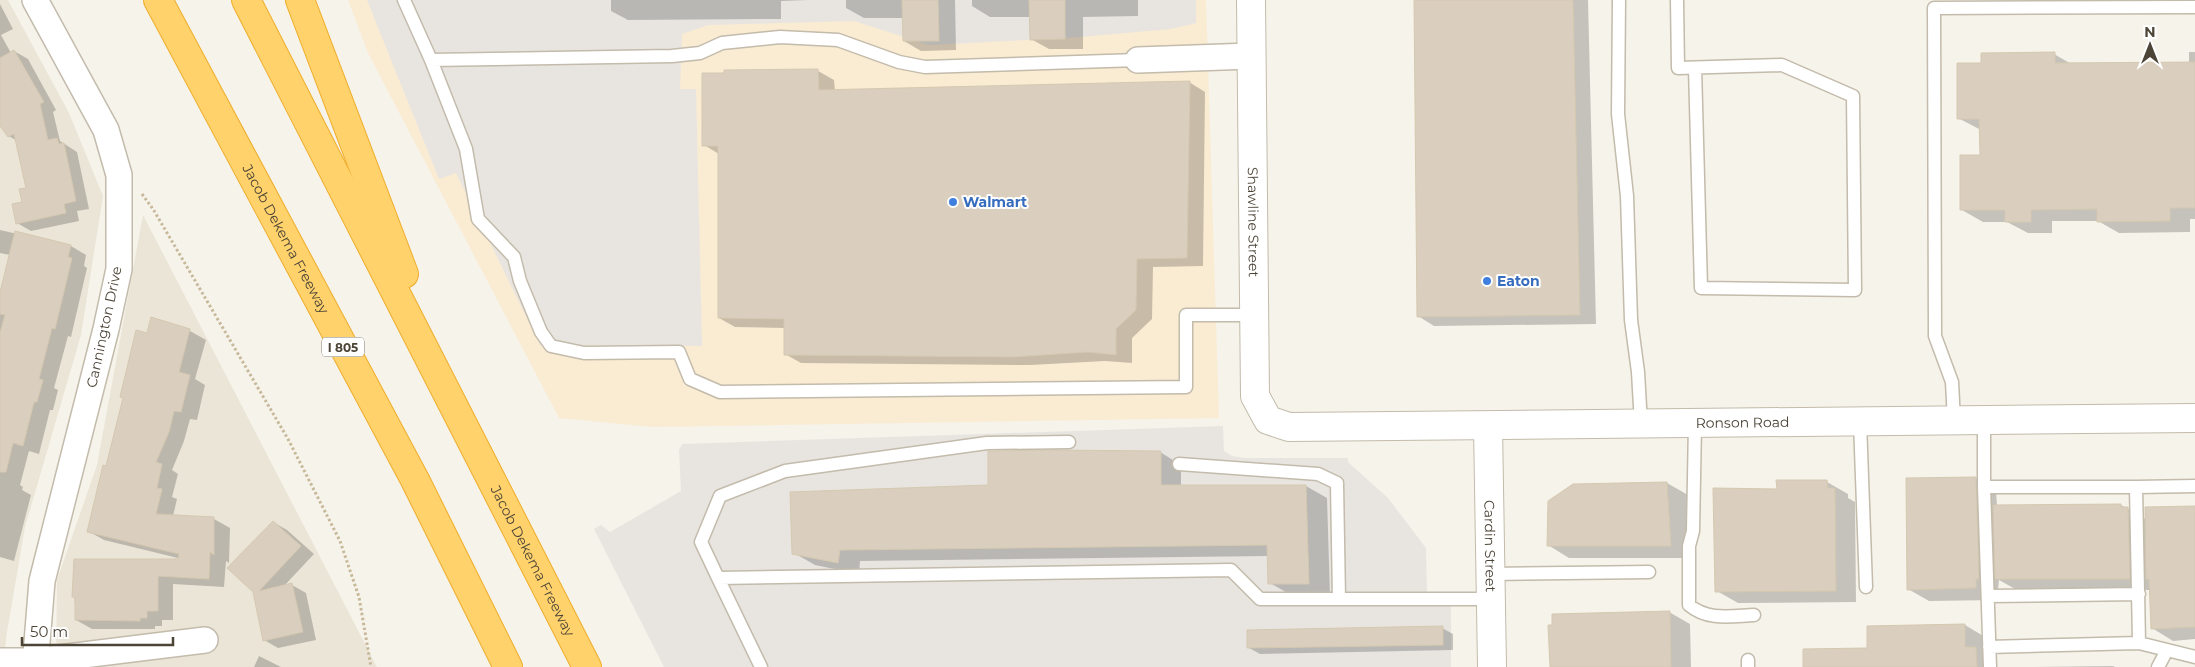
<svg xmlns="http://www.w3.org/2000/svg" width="2195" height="667" font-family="Montserrat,sans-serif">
	<rect width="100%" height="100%" fill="#f6f3ea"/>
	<path fill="#ebe5d7" d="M 0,0 L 8,0 L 69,113 L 103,196 L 81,335 L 25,527 L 6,638 L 4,667 L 0,667 Z
		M 143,215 L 377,667 L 56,667 L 57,580 L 97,465 Z"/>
	<path fill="#faebd3" d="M 348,0 L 1206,0 L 1219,418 L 652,427 L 559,418 L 368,53 Z"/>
	<path fill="#e8e5e1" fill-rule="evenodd" d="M 367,0 L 1196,0 L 1196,23 L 1171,29 L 1067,38 L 929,45 L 854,21 L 708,25 L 682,34 L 680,89 L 696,89 L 702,346 L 540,345 L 456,173 L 439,179 Z
		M 1223,426 L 1224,451 L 1232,456 L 1244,458 L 1348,458 L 1348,462 L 1388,498 L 1426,548 L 1427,593 L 1451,593 L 1451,667 L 664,667 L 594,529 L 601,525 L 610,532 L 681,491 L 679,450 L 682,444 ZM 988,450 L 1160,451 L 1161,485 L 1306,485 L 1309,583 L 1268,584 L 1267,545 L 840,550 L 838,563 L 792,554 L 790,492 L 988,485 Z"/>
	<path fill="#0003" d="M 611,0 L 808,0 L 781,1 L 781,19 L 628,20 L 611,11 Z
		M 846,0 L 955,0 L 956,50 L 921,51 L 904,41 L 904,18 L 864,18 L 846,8 Z
		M 972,0 L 1138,0 L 1138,16 L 1083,17 L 1083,49 L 1049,49 L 1031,39 L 1031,17 L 990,17 L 972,6 Z
		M 1415,0 L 1588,0 L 1596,324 L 1434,326 L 1418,316 Z
		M 0,4 L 13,29 L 1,35 L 11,53 L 14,51 L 28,59 L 56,110 L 53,112 L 60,141 L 77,152 L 89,209 L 77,211 L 79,221 L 31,231 L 17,223 L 28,189 L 17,141 L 9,136 L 0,125 Z
		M 2189,52 L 2195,52 L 2195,219 L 2190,219 L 2190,232 L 2119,233 L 2098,221 L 2052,221 L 2052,233 L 2028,233 L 2007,222 L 1983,222 L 1962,210 L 1981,156 L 1981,130 L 1958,118 L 1982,64 L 2054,54 L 2073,65 L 2189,64 Z
		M 818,71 L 834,80 L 835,91 L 1189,82 L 1205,92 L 1203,266 L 1153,267 L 1152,319 L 1132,338 L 1132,363 L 1105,361 L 1030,365 L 801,363 L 785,354 L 785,328 L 735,327 L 719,318 L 719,154 L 704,145 Z
		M 0,230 L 71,246 L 86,255 L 84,266 L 87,268 L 71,337 L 68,336 L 54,388 L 58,390 L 53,410 L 50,410 L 39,454 L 29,451 L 20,485 L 23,487 L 22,490 L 31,495 L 14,561 L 0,557 L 0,297 L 10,255 L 0,253 Z
		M 152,318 L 190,331 L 206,340 L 195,379 L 205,385 L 197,420 L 190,419 L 184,441 L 172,470 L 178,474 L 172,497 L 177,499 L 173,516 L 214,519 L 230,528 L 229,563 L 226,561 L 224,587 L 173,584 L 173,620 L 162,620 L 162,626 L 155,626 L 155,629 L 92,629 L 76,620 L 73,574 L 182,559 L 104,540 L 88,531 Z
		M 1160,452 L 1181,465 L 1181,486 L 1306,486 L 1327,498 L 1330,595 L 1291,595 L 1270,583 L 1269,556 L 860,561 L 859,574 L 815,565 L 794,553 L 989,486 Z
		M 1975,478 L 1996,490 L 1997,506 L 2121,505 L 2146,519 L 2195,507 L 2195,639 L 2173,641 L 2152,628 L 2151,590 L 2017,590 L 1999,580 L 1997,600 L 1929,601 L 1908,589 Z
		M 1827,482 L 1848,494 L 1848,498 L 1855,502 L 1856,602 L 1738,603 L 1717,591 L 1778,490 Z
		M 1667,483 L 1688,495 L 1691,558 L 1569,558 L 1548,545 L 1574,485 Z
		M 273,522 L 287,530 L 314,554 L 284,586 L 292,585 L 306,593 L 316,640 L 278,648 L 264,640 L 254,592 Z
		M 1669,612 L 1690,624 L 1691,667 L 1551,667 Z
		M 1965,625 L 1985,637 L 1996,667 L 1805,667 L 1868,649 L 1868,627 Z
		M 1442,628 L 1453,634 L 1453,650 L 1260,654 L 1249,648 Z
		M 259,656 L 281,667 L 254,667 Z
		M 2113,666 L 2115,667 L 2024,667 Z"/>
	<path fill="#dacfbe" stroke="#d5c8b0" d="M 902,0 L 938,0 L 939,41 L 903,41 Z
		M 1029,0 L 1065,0 L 1065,39 L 1030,40 Z
		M 1414,0 L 1573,0 L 1580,315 L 1417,317 Z
		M 14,50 L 44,102 L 40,104 L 48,140 L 57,138 L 59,144 L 64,143 L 76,201 L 64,204 L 66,213 L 16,224 L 12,204 L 22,202 L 19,189 L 26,188 L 14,134 L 8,137 L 0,126 L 0,58 Z
		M 2055,52 L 2055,63 L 2195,62 L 2195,208 L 2170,208 L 2170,221 L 2097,222 L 2097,209 L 2031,210 L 2031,222 L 2005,222 L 2005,210 L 1960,210 L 1960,155 L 1980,155 L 1979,119 L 1957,119 L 1957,63 L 1981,63 L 1981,53 Z
		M 818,69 L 819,90 L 1190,81 L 1187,258 L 1137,259 L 1136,310 L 1116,329 L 1116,355 L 1088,352 L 1013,357 L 784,355 L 784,319 L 718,318 L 718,146 L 702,146 L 702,73 L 724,73 L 724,70 Z
		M 15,231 L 71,245 L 68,257 L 72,258 L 55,329 L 52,328 L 39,379 L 43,380 L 37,402 L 34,402 L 23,446 L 13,443 L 6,472 L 0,472 L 0,333 L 5,315 L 0,314 L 0,292 Z
		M 151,317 L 190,329 L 179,372 L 190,375 L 181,412 L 174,411 L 169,432 L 156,462 L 162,464 L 157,488 L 162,489 L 156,514 L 214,517 L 214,555 L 210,552 L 209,579 L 158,576 L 158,611 L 147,611 L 147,618 L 140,618 L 140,621 L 75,620 L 75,597 L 72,597 L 74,559 L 178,559 L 179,554 L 87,532 L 103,465 L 106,466 L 123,398 L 120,397 L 136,330 L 147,333 Z
		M 1052,450 L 1161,451 L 1161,485 L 1306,485 L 1309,584 L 1268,584 L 1267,545 L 840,550 L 838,563 L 792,554 L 790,492 L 988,485 L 988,451 Z
		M 1976,477 L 1979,579 L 1976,579 L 1976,588 L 1907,590 L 1906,478 Z
		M 1776,480 L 1827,480 L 1828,488 L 1835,488 L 1836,591 L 1715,592 L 1713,488 L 1777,489 Z
		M 1667,482 L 1671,546 L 1547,546 L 1548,501 L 1573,484 Z
		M 2121,504 L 2121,507 L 2128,507 L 2130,579 L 1995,579 L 1993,505 Z
		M 2195,506 L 2195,627 L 2151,629 L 2149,579 L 2146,579 L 2145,507 Z
		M 273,521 L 301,546 L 259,591 L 292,583 L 303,632 L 263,641 L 253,592 L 227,568 Z
		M 1670,611 L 1671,667 L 1550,667 L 1548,625 L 1552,625 L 1552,614 Z
		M 1965,624 L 1965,647 L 1976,647 L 1977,667 L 1803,667 L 1803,649 L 1867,648 L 1867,626 Z
		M 1443,626 L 1443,645 L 1247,648 L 1247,630 Z"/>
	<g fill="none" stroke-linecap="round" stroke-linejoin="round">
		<defs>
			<path id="service" d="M 404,0 L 431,60 L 466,149 L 478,219 L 514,257 L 520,281 L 541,332 L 551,346 L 584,353 L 679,352 L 690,379 L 720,392 L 1186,387 L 1186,315 L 1254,315
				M 1619,0 L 1618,114 L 1627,196 L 1631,320 L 1638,372 L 1641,424
				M 1677,0 L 1678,68 L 1782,65 L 1853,96 L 1855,290 L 1701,288 L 1695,68
				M 431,60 L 672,56 L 700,53 L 722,43 L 780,37 L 838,40 L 899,62 L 925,67 L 1138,60
				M 1954,421 L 1952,382 L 1935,336 L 1934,8 L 2195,7
				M 1984,421 L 1984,487
				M 1860,422 L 1866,587
				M 1695,424 L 1693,531 L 1689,546 L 1689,605 C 1708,621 1731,616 1754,615
				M 1069,442 L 987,443 L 785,471 L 720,496 L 701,542 L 718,578 L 1231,570 L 1260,599 L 1491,599
				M 1179,464 L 1318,474 L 1337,483 L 1339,599
				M 2136,487 L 2195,486
				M 1490,574 L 1649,572
				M 718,578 L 761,667
				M 1988,596 L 2139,594
				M 1989,647 L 2139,643
				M 1748,660 L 1748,667
				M 1990,667 L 1984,487 L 2136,487 L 2139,643 L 2195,657
				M 2158,667 L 2167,650"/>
			<path id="minor" d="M 35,0 L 106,130 L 119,175 L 119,269 L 106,329 L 42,581 L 35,667
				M 1138,60 L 1251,56
				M 0,661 L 35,661 L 205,640"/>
			<g id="tertiary">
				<path id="s1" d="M 1251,0 L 1255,396 L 1268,420 L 1289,427 L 2195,418"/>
				<path id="s2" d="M 1488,426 L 1492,667"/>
			</g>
			<g id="motorway">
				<path id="s3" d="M 158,0 L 415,480 L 508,667"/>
				<path id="s4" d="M 246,0 L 587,667"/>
				<path d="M 300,0 L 404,274"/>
			</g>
		</defs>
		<use href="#service" stroke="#c3bbab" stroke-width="15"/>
		<use href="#minor" stroke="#c3bbab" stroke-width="28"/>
		<use href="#tertiary" stroke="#c3bbab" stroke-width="30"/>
		<use href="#motorway" stroke="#efad2b" stroke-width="30"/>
		<path stroke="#c7b89a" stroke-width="3" stroke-dasharray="2.5 2.5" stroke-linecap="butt" d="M 142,194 L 153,209 L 288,439 L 340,541 L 359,597 L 371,667"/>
		<use href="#service" stroke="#fff" stroke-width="12"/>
		<use href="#minor" stroke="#fff" stroke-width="25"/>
		<use href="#tertiary" stroke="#fff" stroke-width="28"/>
		<use href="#motorway" stroke="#ffd26c" stroke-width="28"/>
	</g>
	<g fill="#3f7fe0" stroke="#fff" stroke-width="2">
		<circle cx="953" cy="202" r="5"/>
		<circle cx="1487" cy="281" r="5"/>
	</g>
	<g text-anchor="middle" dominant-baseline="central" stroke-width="4" stroke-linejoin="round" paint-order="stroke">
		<rect fill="#fff" stroke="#827c73" stroke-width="1" x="322" y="337.5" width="42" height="19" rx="4"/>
		<g font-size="12" font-weight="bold" fill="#4c4437">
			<text x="343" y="347">I 805</text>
		</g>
		<g font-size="14" font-weight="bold" fill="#366cbe" stroke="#fff" text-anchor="start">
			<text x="963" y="202">Walmart</text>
			<text x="1497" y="281">Eaton</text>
		</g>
		<g font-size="14" fill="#4c4437" stroke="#fff">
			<text stroke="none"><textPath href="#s1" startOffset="222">Shawline Street</textPath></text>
			<text stroke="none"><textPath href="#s3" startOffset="271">Jacob Dekema Freeway</textPath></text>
			<text transform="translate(104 327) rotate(-78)">Cannington Drive</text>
			<text stroke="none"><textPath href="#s1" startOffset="899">Ronson Road</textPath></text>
			<text stroke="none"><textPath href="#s2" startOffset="120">Cardin Street</textPath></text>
			<text stroke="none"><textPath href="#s4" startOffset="630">Jacob Dekema Freeway</textPath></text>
		</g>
	</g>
	<g transform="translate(2150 45)" stroke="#ffffff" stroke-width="4" paint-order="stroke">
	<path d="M0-4L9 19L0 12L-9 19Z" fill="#4c4437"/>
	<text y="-8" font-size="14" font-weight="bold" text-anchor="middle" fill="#4c4437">N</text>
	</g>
	<path d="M22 637v8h151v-8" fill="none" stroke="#4c4437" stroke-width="2.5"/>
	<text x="30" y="637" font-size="15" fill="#4c4437" stroke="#ffffff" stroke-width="4" paint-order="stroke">50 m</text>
</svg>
